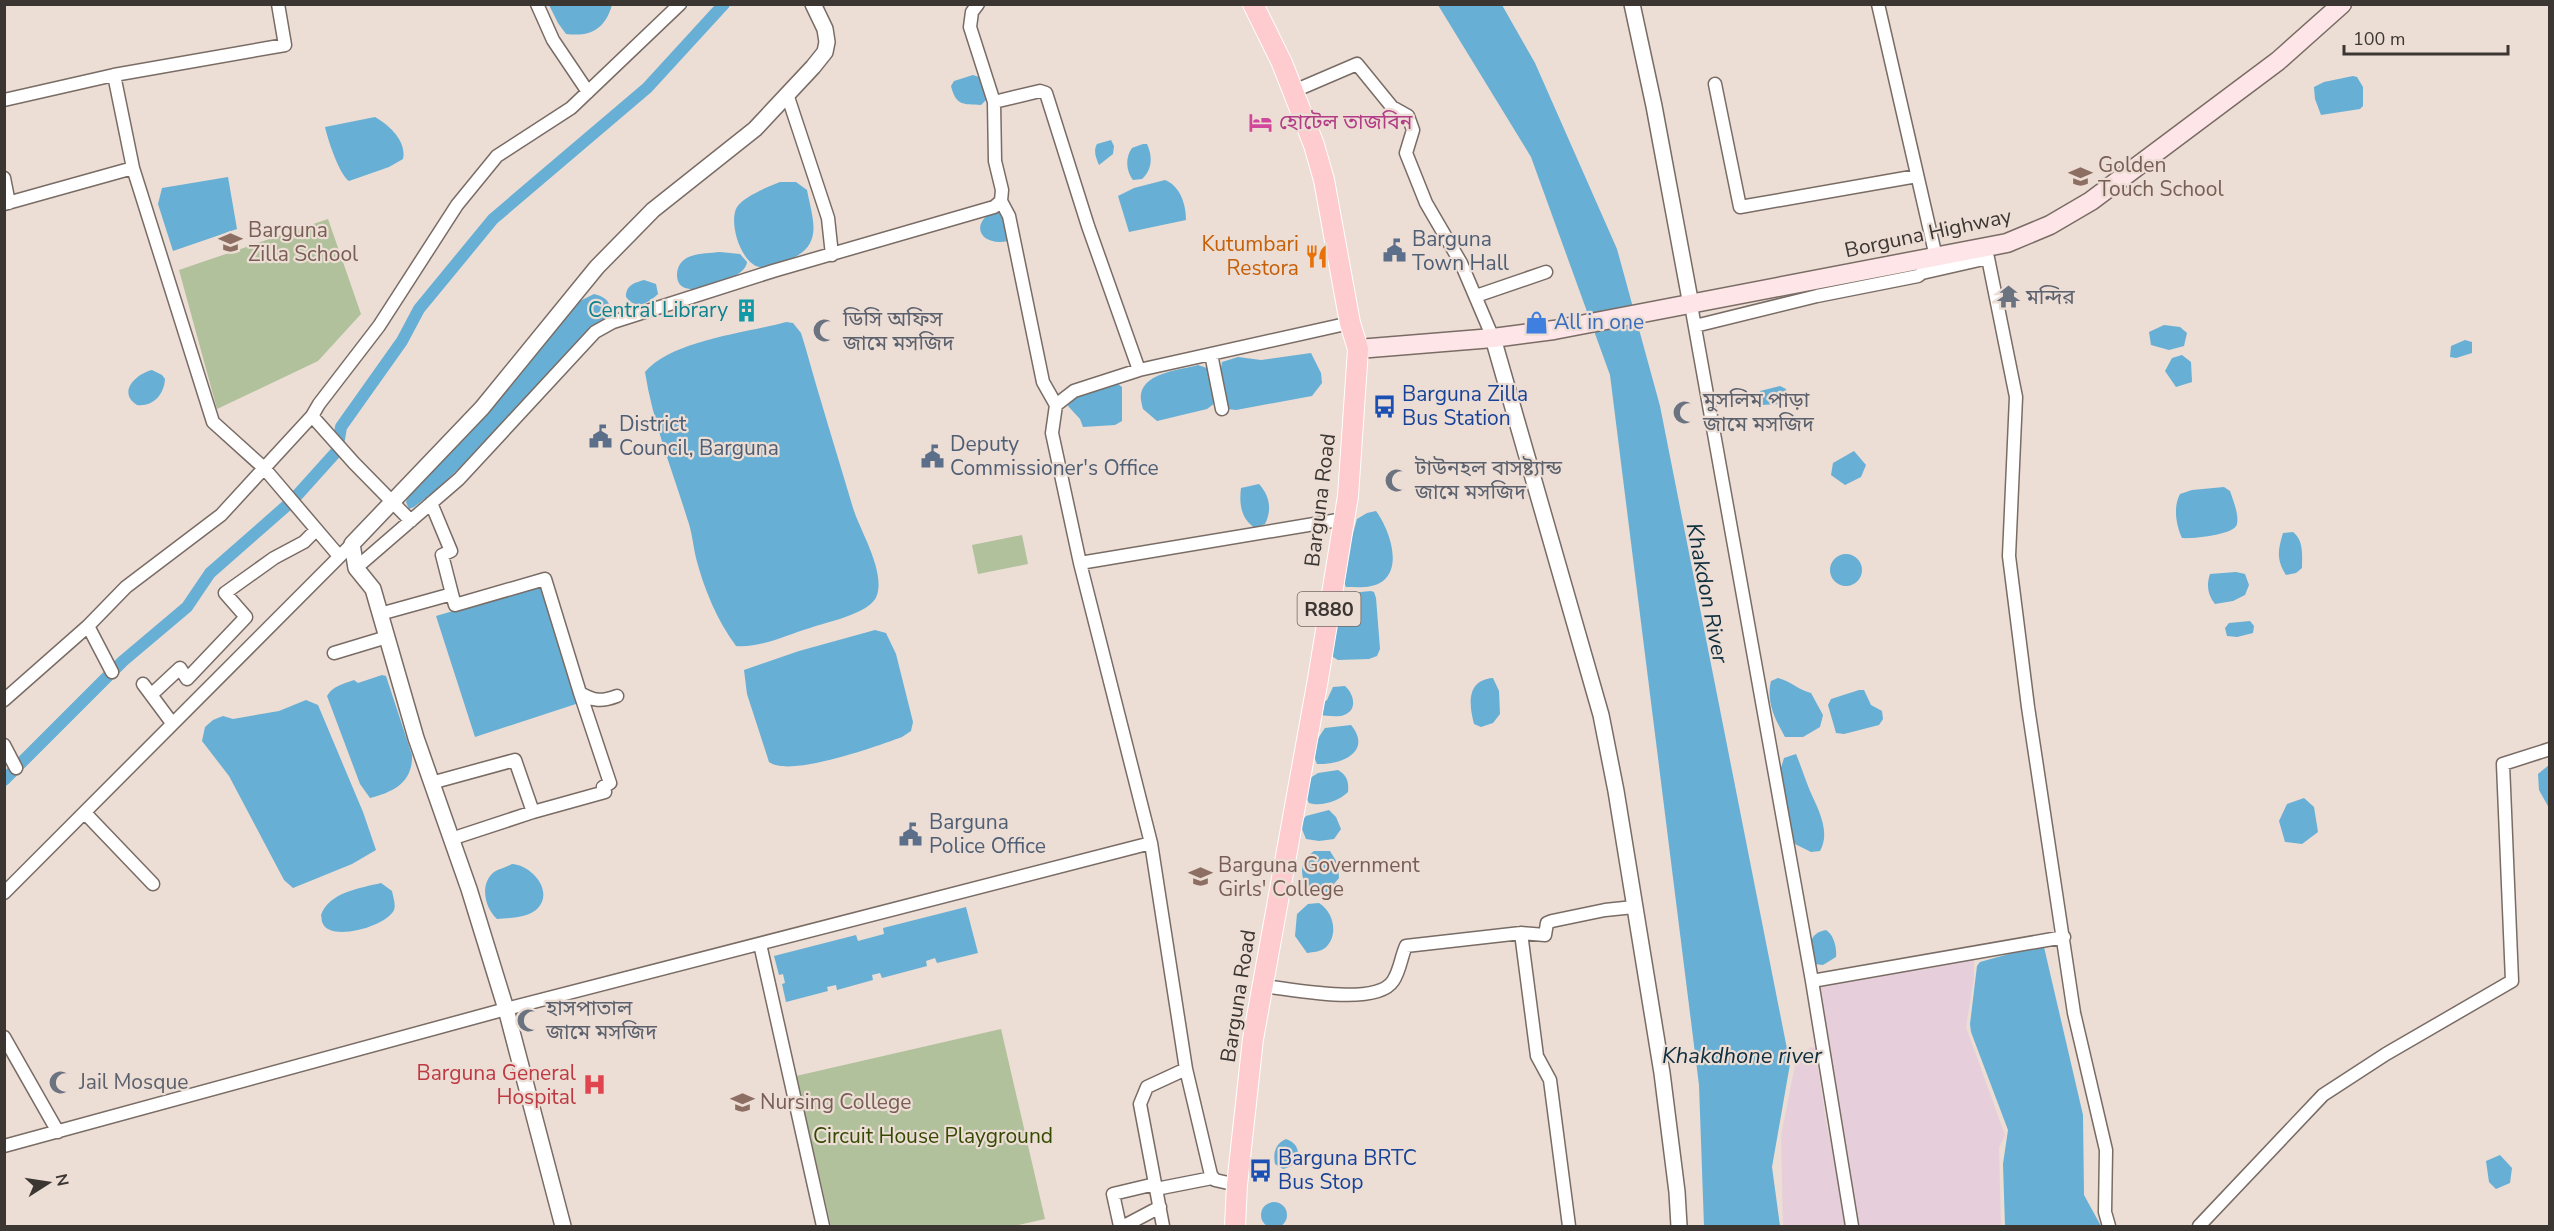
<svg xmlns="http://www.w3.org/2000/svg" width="2554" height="1231" font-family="'Nunito Sans','Noto Sans Bengali',sans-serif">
	<rect width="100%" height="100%" fill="#ecddd5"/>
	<path fill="#e6cfdb" d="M 1974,954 L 1974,979 L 1966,1027 L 2005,1135 L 1999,1148 L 2001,1226 L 1857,1226 L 1818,982 Z
		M 1811,1047 L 1815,1048 L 1826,1121 L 1848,1226 L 1783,1226 L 1781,1136 L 1796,1060 Z"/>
	<path fill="#b0c19b" d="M 328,219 L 361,314 L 318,361 L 217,409 L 179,270 Z
		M 1022,535 L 1028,564 L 978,574 L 972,545 Z
		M 1001,1029 L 1045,1219 L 1014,1226 L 831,1226 L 796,1076 Z"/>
	<path fill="#67afd4" d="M 549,5 L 612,5 C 605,29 591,37 566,34 L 558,23 Z
		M 1438,5 L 1502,5 L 1535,63 L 1617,249 L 1660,406 L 1790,1064 L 1772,1167 L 1780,1226 L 1704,1226 L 1699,1085 L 1610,375 L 1531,157 Z
		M 973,75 L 982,78 L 988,98 L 981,105 C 963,104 956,106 951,86 L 954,81 Z
		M 2353,76 L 2357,77 L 2363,87 L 2363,106 L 2360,109 L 2321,115 L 2315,99 L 2314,87 L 2324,82 Z
		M 375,117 C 389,125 407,141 403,159 L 389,167 L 349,181 C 339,174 328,140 325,127 Z
		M 1111,140 L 1114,146 L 1113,154 L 1099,165 C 1096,158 1093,151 1097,144 Z
		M 1143,144 L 1147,144 C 1153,157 1152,170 1142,179 L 1133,180 C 1126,171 1125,158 1132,148 Z
		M 228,177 L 237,229 L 173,251 L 158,204 L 162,188 Z
		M 1165,180 C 1180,186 1186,204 1186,220 L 1129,232 L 1118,196 L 1134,188 Z
		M 780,182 L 796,182 L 807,190 C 813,221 824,245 789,260 C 781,264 769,270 759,267 C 741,263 728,222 737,207 C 743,197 769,186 780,182 Z
		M 997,209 L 1006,210 L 1008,241 C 981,247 967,224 997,209 Z
		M 720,252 L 740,254 L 747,262 C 746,278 697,295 683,287 C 679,285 677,280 677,275 C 678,252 703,254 720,252 Z
		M 644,280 L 656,284 L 658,294 C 647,304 636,310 626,297 C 626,285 634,283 644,280 Z
		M 594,294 C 606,297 613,303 608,315 L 520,411 L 436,490 L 414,507 L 409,509 L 406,502 L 409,494 L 580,301 Z
		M 786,322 L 793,323 L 801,333 L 805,346 C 820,400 837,454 853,508 C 860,531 885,570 877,595 C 872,613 827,622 810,628 C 786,635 761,648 736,646 C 717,620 704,589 696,558 C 693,545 692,531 687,518 C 672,469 653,423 645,372 C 672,340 747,333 786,322 Z
		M 2164,325 L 2180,327 L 2187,333 L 2184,346 L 2169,350 L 2151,345 L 2149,332 Z
		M 2465,340 L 2472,342 L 2472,353 L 2456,358 L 2450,357 L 2451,346 Z
		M 1311,353 L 1321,373 L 1322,383 L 1312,396 L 1236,410 L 1228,409 L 1220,374 L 1222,362 L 1238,357 L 1261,360 Z
		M 2182,355 L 2191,362 L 2192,382 L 2176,387 L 2165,371 L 2172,358 Z
		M 1198,365 L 1207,368 L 1215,403 L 1207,409 L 1157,421 L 1143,409 C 1142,405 1140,398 1141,394 C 1145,372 1181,370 1198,365 Z
		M 152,370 L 162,375 L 165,379 C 164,395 153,407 137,405 C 117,392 136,374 152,370 Z
		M 1118,384 L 1122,387 L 1122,421 L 1115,425 L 1083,427 L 1080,419 L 1068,406 C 1077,388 1100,387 1118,384 Z
		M 1780,386 L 1786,389 L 1787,398 L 1779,404 L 1761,405 L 1758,399 L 1760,391 Z
		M 1854,451 L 1866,465 L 1861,477 L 1845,485 L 1831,475 L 1833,463 Z
		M 1259,484 C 1270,496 1272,510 1265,524 L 1255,528 C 1241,519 1239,504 1241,488 Z
		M 2224,487 L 2230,491 C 2233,500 2239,514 2237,524 C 2235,535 2192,539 2182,538 C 2176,525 2173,507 2180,494 L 2192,490 Z
		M 1376,511 C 1388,527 1403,565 1383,581 C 1372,589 1358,587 1346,587 L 1341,576 L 1357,519 L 1367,513 Z
		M 2293,532 C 2304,540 2302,556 2302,568 L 2296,573 L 2286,575 C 2276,559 2278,550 2283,533 Z
		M1830 570a16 16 0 1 1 32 0a16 16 0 1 1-32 0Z
		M 2236,572 L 2245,574 L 2249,585 L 2245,595 L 2233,601 L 2215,604 C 2208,595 2206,586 2210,574 Z
		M 542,585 L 579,703 L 475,737 L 436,616 Z
		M 1371,591 L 1374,592 L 1376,598 L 1380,649 L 1377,656 L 1369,659 L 1338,660 L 1333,657 L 1330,648 L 1339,594 Z
		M 2250,621 L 2254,626 L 2253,633 L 2237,637 L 2227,636 L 2225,628 L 2229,623 Z
		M 875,630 L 886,633 L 896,654 L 913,722 L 911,731 L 902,737 C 877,746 790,778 769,762 L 747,694 L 744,670 L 799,651 Z
		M 382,675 L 386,676 L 412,755 C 413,782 394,792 370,798 L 360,784 L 327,696 C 333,686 343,684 354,680 L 358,683 Z
		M 1493,678 L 1499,691 L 1500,714 L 1493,723 L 1481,727 L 1474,724 C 1469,705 1466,680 1493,678 Z
		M 1778,678 C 1791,681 1798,690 1811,693 L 1823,715 L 1820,727 L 1803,737 L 1785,737 C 1775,719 1766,702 1771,681 Z
		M 1345,686 C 1354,694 1358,710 1344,715 C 1337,718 1325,715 1318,715 L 1321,704 L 1327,700 L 1333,687 Z
		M 1859,690 L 1864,690 L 1871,705 L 1882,711 L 1883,719 L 1879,725 L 1844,734 L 1836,733 L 1828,705 L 1831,699 Z
		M 306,700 L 318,705 L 363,812 L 376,850 L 352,864 L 293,888 L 284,880 L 229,776 L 202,741 L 205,727 L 213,720 L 223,716 L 233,719 L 279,711 Z
		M 1351,725 C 1373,752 1341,765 1317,764 C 1310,750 1316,741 1325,728 Z
		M 1796,754 C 1801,766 1805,779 1810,791 C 1818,809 1831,832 1820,851 L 1811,852 L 1795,844 L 1790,832 L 1780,771 L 1784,758 Z
		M 2549,765 L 2550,765 L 2549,808 L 2539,790 L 2538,774 Z
		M 1338,770 C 1347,775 1349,782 1348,792 C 1339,801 1321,807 1309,803 L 1303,792 L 1307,780 L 1318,773 Z
		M 2304,798 L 2314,807 L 2318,832 L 2302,844 L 2285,842 L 2279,821 L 2287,804 Z
		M 1329,810 L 1336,817 L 1341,829 L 1334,839 L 1319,841 L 1306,839 L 1300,824 L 1306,816 Z
		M 1314,851 L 1330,851 L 1338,864 L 1339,878 L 1327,892 L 1307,890 C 1300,874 1299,862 1314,851 Z
		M 512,864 C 531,865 554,890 538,908 C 529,918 509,918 497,919 C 485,908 479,884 494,872 C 499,869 507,867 512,864 Z
		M 381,883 L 392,891 C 393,897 396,904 394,910 C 387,926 332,942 323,924 C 321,921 322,918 321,915 C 329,892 361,888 381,883 Z
		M 1319,903 C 1334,912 1339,936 1325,948 C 1320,952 1313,952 1307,953 L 1295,936 L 1297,914 L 1308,904 Z
		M 966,907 L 978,953 L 937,963 L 935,958 L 926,961 L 927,966 L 882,978 L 880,973 L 872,975 L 873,980 L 837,990 L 836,985 L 827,987 L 828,991 L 786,1002 L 782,984 L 785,983 L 783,974 L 779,975 L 774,956 L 856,935 L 858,941 L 884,934 L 883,928 Z
		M 1826,930 C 1834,935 1837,948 1836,957 L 1823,965 L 1814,964 C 1810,950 1806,933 1826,930 Z
		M 2038,946 L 2044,947 L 2083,1115 L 2084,1195 L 2101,1226 L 2005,1226 L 2003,1164 L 2008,1130 L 1971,1032 L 1970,1024 L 1977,966 L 1980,962 Z
		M 1286,1139 C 1304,1145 1301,1166 1283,1169 L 1275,1164 C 1273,1153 1275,1144 1286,1139 Z
		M 2500,1155 L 2512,1168 L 2510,1183 L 2496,1189 L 2489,1182 L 2486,1161 Z
		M1261 1215a13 13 0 1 1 26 0a13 13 0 1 1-26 0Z"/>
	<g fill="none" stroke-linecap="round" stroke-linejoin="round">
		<path stroke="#67afd4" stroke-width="12" d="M 4,780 L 123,661 L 187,607 L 210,573 L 292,501 L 337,451 L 341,427 L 402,341 L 419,309 L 493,219 L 647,88 L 724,4"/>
		<defs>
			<path id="minor" d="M 537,4 L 553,40 L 588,92
				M 1878,4 L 1936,257
				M 1715,84 L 1740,207 L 1917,176
				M 1294,91 L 1357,64 L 1392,107 L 1408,116 L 1413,130 L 1406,153 L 1426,203 L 1461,263 L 1493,338
				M 787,94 L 828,218 L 832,255
				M 4,100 L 114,75 L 285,45 L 278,4
				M 994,102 L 1040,91 L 1046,93 L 1088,226 L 1139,370
				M 133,168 L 213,422 L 264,468 L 339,556
				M 4,178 L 9,203
				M 1001,201 L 1009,216 L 1043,382 L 1056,405
				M 4,204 L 133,168 L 114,75
				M 1476,296 L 1546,272
				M 1691,305 L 1812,981 L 1852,1226
				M 1695,326 L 1817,296 L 1918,276 L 1922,273 L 1988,258 L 2016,397 L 2009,556 L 2028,707 L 2074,1013 L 2106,1150 L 2105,1212 L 2109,1226
				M 1211,354 L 1222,409
				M 312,416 L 319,404 L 379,326 L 457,205 L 497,156 L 571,108 L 680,4
				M 1080,563 L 1344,519
				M 356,568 L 459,479 L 595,332 L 613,322 L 773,271 L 994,207 L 1001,201 L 1002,190 L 995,161 L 994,102 L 970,27 L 972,12 L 978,4
				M 452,594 L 455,605 L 545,579 L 580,693 C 594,701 601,702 617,696
				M 380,614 L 452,594 L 442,555 L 451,551 L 431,503
				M 334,653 L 387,637
				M 112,672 L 88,626 L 126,587 L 221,515 L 312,416 L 354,463 L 411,521
				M 143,684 L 172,723
				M 151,695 L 180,668 L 187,679 L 246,617 L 225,593 L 274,558 L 304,542 L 316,530
				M 4,700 L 88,626
				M 4,745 L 16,768
				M 431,783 L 515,760 L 533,812 L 451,839
				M 533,812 L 605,792 L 603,787 L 610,783 L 580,693
				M 85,813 L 153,884
				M 4,893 L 352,544
				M 1521,933 L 1537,1056 L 1550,1080 L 1569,1226
				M 760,944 L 823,1226
				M 1812,981 L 2064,937
				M 1263,986 C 1292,989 1376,1007 1393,981 C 1400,971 1401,957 1406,946 L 1521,933 L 1545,935 L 1547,923 L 1552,921 L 1605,910 L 1634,907
				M 4,1037 L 58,1132
				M 4,1146 L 506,1009 L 1151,843
				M 1237,1185 L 1215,1180 L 1211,1175 L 1186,1069 L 1151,843 L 1080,563 L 1052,433 L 1056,405 L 1074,391 L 1139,370 L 1350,323
				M 1156,1189 L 1212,1178
				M 1120,1226 L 1113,1194 L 1155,1184
				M 1124,1226 L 1160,1207
				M 1163,1226 L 1140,1104 L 1147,1087 L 1186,1069
				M 2199,1226 L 2323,1095 L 2386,1054 L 2512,981 L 2503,764 L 2550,749"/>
			<path id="tertiary" d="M 1632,4 L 1654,106 L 1691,305
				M 1493,338 L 1601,715 L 1616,791 L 1662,1073 L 1677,1192 L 1679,1226
				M 563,1226 L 506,1009 L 469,889 L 416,738 L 373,589 L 356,568 L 352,544 L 482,408 L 597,267 L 653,210 L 755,129 L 813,67 L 825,52 L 827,42 L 825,29 L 813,4"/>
			<path id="secondary" d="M 1358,349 L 1493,338 L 1554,330 L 2007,243 L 2050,225 L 2091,201 L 2278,61 L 2342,4"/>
			<path id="primary" d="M 1235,1226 L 1237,1185 L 1253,1039 L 1318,679 L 1348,496 L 1358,349 L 1350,323 L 1324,180 L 1314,145 L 1282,63 L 1253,4"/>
		</defs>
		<use href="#minor" stroke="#796c65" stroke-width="15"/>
		<use href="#tertiary" stroke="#796c65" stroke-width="18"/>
		<use href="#secondary" stroke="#796c65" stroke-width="21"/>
		<use href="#primary" stroke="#fff" stroke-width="22"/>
		<use href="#minor" stroke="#fff" stroke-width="12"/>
		<use href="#tertiary" stroke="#fff" stroke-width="15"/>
		<use href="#secondary" stroke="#fee5e7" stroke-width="18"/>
		<use href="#primary" stroke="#fecbcf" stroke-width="20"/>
	</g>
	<defs>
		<symbol id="hotel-bare" viewBox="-9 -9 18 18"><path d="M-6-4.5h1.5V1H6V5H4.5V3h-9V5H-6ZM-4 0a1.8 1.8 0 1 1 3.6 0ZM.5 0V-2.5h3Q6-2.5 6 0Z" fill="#d1479c" stroke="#ecddd5" stroke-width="2.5" paint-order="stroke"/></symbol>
		<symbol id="university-bare" viewBox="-9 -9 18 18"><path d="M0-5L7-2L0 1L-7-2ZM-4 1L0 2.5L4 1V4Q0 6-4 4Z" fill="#8d6e63" stroke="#ecddd5" stroke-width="2.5" paint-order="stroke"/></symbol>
		<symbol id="civic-bare" viewBox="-9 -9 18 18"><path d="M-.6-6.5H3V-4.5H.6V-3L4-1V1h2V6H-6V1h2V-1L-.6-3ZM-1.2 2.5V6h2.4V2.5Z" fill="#5c6f8a" stroke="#ecddd5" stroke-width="2.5" paint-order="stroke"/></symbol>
		<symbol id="restaurant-bare" viewBox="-9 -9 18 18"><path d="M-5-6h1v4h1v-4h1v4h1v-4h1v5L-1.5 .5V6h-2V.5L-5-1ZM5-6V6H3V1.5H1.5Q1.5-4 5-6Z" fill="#e8710a" stroke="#ecddd5" stroke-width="2.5" paint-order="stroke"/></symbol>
		<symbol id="temple-bare" viewBox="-9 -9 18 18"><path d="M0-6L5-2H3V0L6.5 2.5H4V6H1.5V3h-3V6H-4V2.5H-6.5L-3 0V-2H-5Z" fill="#6b7280" stroke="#ecddd5" stroke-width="2.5" paint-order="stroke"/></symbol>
		<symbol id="building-bare" viewBox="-9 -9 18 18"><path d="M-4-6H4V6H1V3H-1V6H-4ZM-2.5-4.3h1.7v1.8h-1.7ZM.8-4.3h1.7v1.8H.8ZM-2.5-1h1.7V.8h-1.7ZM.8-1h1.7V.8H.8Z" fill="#0f9aa8" stroke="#ecddd5" stroke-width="2.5" paint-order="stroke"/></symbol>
		<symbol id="shop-bare" viewBox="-9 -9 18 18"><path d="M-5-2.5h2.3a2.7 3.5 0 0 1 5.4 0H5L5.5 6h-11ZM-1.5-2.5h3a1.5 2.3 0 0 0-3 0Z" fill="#3f7fe0" stroke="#ecddd5" stroke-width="2.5" paint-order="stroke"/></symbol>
		<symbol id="mosque-bare" viewBox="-9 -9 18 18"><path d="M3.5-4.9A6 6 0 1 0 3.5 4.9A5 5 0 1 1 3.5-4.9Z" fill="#6b7280" stroke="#ecddd5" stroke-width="2.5" paint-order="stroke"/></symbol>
		<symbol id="bus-bare" viewBox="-9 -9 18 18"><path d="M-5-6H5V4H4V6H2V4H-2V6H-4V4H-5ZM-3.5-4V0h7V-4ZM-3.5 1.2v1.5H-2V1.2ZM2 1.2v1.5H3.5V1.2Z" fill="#1a4fb4" stroke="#ecddd5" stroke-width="2.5" paint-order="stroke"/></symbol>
		<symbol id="hospital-bare" viewBox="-9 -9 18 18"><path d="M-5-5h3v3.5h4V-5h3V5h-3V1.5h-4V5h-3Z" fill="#e0444e" stroke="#ecddd5" stroke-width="2.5" paint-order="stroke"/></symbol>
	</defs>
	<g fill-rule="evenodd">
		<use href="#hotel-bare" x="1244" y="106" width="33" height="33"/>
		<use href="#university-bare" x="2064" y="160" width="33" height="33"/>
		<use href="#university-bare" x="214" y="226" width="33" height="33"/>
		<use href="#civic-bare" x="1378" y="234" width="33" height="33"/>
		<use href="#restaurant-bare" x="1300" y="240" width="33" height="33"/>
		<use href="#temple-bare" x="1992" y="280" width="33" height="33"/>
		<use href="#building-bare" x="730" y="294" width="33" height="33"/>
		<use href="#shop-bare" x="1520" y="306" width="33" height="33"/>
		<use href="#mosque-bare" x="808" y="314" width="33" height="33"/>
		<use href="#bus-bare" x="1368" y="390" width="33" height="33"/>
		<use href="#mosque-bare" x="1668" y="396" width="33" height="33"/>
		<use href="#civic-bare" x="584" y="420" width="33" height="33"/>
		<use href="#civic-bare" x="916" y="440" width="33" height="33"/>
		<use href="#mosque-bare" x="1380" y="464" width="33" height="33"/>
		<use href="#civic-bare" x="894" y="818" width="33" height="33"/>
		<use href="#university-bare" x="1184" y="860" width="33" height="33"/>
		<use href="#mosque-bare" x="512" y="1004" width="33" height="33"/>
		<use href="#mosque-bare" x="44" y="1066" width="33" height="33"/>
		<use href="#hospital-bare" x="578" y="1068" width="33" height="33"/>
		<use href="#university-bare" x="726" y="1086" width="33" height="33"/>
		<use href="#bus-bare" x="1244" y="1154" width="33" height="33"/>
	</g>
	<g text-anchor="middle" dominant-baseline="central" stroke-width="4.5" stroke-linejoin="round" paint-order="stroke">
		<rect fill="#ecddd5" stroke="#716864" stroke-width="1.5" x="1297.5" y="592" width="63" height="34" rx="4.5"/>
		<g font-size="20" font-weight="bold" fill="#3c3633">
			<text x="1329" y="609">R880</text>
		</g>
		<g font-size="21" fill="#b23c85" stroke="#ecddd5" text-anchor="start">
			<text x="1279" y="122">হোটেল তাজবিন</text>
		</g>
		<g font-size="21" fill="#785e54" stroke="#ecddd5" text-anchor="start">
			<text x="2098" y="165">Golden<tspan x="2098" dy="24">Touch School</tspan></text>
			<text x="248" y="230">Barguna<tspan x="248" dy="24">Zilla School</tspan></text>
			<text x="1218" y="865">Barguna Government<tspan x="1218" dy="24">Girls' College</tspan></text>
			<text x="760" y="1102">Nursing College</text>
		</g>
		<g font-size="21" fill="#3c3633" stroke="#ecddd5">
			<text transform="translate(1928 233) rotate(-12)">Borguna Highway</text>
			<text transform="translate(1320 500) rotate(-83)">Barguna Road</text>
			<text transform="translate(1238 996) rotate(-81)">Barguna Road</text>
		</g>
		<g font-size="21" fill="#4e5e75" stroke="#ecddd5" text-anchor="start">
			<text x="1412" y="239">Barguna<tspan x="1412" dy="24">Town Hall</tspan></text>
			<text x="619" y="424">District<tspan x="619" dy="24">Council, Barguna</tspan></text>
			<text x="950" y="444">Deputy<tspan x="950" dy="24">Commissioner's Office</tspan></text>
			<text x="929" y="822">Barguna<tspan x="929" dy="24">Police Office</tspan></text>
		</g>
		<g font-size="21" fill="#c56008" stroke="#ecddd5" text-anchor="end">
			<text x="1299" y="244">Kutumbari<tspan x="1299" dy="24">Restora</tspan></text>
		</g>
		<g font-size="21" fill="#5b616d" stroke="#ecddd5" text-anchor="start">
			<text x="2026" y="297">মন্দির</text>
			<text x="843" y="319">ডিসি অফিস<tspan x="843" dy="24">জামে মসজিদ</tspan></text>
			<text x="1703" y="400">মুসলিম পাড়া<tspan x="1703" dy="24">জামে মসজিদ</tspan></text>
			<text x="1415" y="468">টাউনহল বাসষ্ট্যান্ড<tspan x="1415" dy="24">জামে মসজিদ</tspan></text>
			<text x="546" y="1008">হাসপাতাল<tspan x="546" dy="24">জামে মসজিদ</tspan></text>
			<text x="79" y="1082">Jail Mosque</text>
		</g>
		<g font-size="21" fill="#0d838f" stroke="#ecddd5" text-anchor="end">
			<text x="728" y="310">Central Library</text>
		</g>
		<g font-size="21" fill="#366cbe" stroke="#ecddd5" text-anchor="start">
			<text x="1554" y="322">All in one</text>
		</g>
		<g font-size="21" fill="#164399" stroke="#ecddd5" text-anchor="start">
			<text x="1402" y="394">Barguna Zilla<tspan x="1402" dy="24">Bus Station</tspan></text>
			<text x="1278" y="1158">Barguna BRTC<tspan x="1278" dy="24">Bus Stop</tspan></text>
		</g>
		<g font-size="21" fill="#be3a42" stroke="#ecddd5" text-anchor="end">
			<text x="576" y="1073">Barguna General<tspan x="576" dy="24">Hospital</tspan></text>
		</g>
		<g font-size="21" fill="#344a00" stroke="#ecddd5">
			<text x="933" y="1136">Circuit House Playground</text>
		</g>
		<g font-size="22" font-style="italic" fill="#0e2f3f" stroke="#ecddd5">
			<text transform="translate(1707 593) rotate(79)">Khakdon River</text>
			<text x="1742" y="1056">Khakdhone river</text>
		</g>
	</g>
	<rect width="2554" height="1231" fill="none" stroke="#3c3633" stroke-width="12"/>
	<g transform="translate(48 1183) rotate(78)" stroke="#ecddd5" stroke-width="4.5" paint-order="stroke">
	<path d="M0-4.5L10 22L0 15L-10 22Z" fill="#3c3633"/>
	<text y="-9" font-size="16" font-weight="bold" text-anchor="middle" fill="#3c3633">N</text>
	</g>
	<path d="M2344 45v9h164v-9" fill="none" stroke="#3c3633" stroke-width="3"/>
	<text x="2353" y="45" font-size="18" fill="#3c3633" stroke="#ecddd5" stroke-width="4.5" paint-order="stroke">100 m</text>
</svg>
